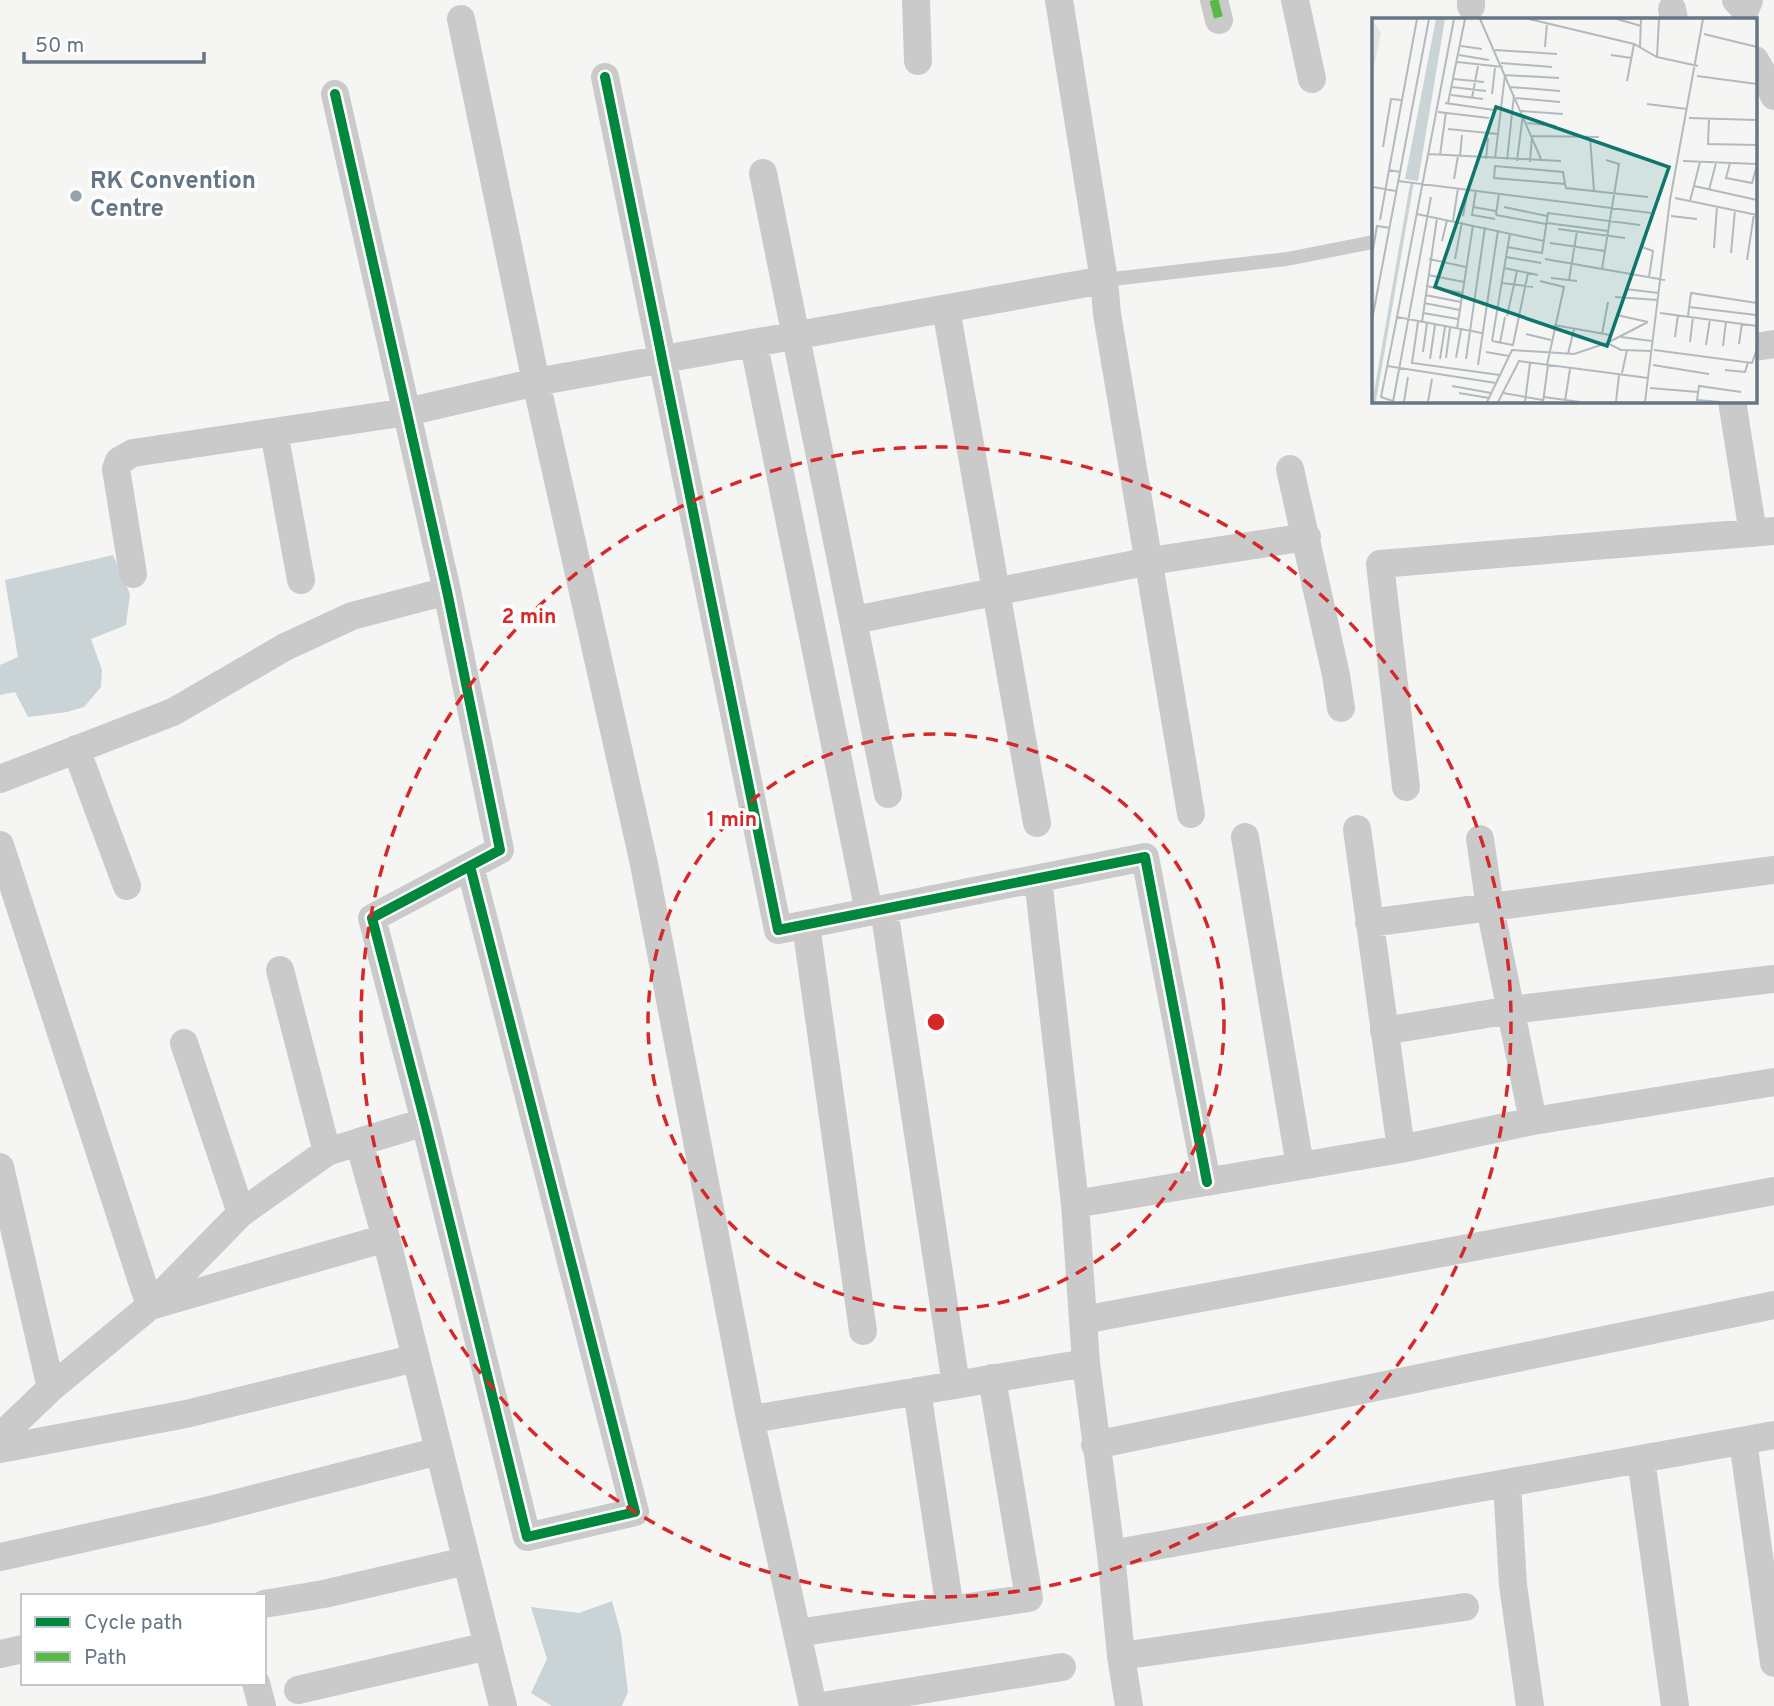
<svg xmlns="http://www.w3.org/2000/svg" width="1774" height="1706" font-family="Overpass,sans-serif">
	<rect width="100%" height="100%" fill="#f5f5f4"/>
	<path fill="#cad3d5" d="M 113,555 L 130,594 L 126,625 L 91,639 L 102,670 L 101,687 L 84,707 L 67,712 L 28,717 L 15,692 L 0,695 L 0,665 L 18,657 L 5,580 Z
		M 612,1601 L 621,1634 L 628,1692 L 622,1706 L 552,1706 L 531,1693 L 547,1659 L 531,1607 L 579,1613 Z"/>
	<g fill="none" stroke-linecap="round" stroke-linejoin="round">
		<path stroke="#cacacb" stroke-width="14" d="M 1104,280 L 1287,259 L 1373,242"/>
		<path stroke="#cacacb" stroke-width="28" d="M 916,0 L 918,61
			M 1059,0 L 1104,280 L 1107,314 L 1191,814
			M 1214,0 L 1219,20
			M 1295,0 L 1312,79
			M 1471,0 L 1471,6
			M 1736,0 L 1745,10 L 1749,0
			M 1672,9 L 1674,19
			M 461,19 L 536,382 L 644,864 L 750,1418 L 813,1706
			M 1755,60 L 1768,82 L 1774,96
			M 605,77 L 778,930 L 1145,857 L 1207,1182
			M 335,94 L 447,591 L 500,850 L 372,918 L 425,1122 L 527,1537 L 635,1512 L 470,866
			M 763,173 L 888,794
			M 946,309 L 1037,823
			M 754,345 L 869,912
			M 1755,347 L 1774,344
			M 1732,401 L 1753,533
			M 274,432 L 301,580
			M 1290,469 L 1336,675 L 1341,708
			M 133,574 L 116,469 L 119,461 L 133,453 L 407,412 L 536,382 L 1104,280
			M 854,620 L 1150,561 L 1307,537
			M 76,749 L 127,886
			M 0,779 L 173,712 L 285,647 L 352,616 L 447,591
			M 1406,787 L 1380,564 L 1774,531
			M 1357,829 L 1401,1149
			M 1245,837 L 1300,1166
			M 1480,839 L 1490,907 L 1533,1121
			M 0,845 L 150,1306 L 386,1238
			M 1038,879 L 1075,1204 L 1086,1363 L 1111,1554 L 1121,1656 L 1129,1706
			M 884,909 L 956,1385
			M 1369,923 L 1774,870
			M 806,925 L 863,1331
			M 280,970 L 327,1152
			M 1384,1031 L 1511,1010 L 1774,979
			M 184,1043 L 241,1213
			M 359,1142 L 425,1122
			M 0,1167 L 51,1388
			M 1075,1204 L 1401,1149 L 1533,1121 L 1774,1082
			M 1083,1320 L 1774,1191
			M 917,1391 L 950,1609
			M 752,1419 L 1086,1363
			M 0,1437 L 51,1388 L 150,1306 L 241,1213 L 327,1152 L 359,1142 L 386,1238 L 503,1706
			M 1743,1441 L 1774,1663
			M 1095,1445 L 1774,1305
			M 0,1449 L 186,1414 L 416,1358
			M 1641,1459 L 1675,1706
			M 1507,1483 L 1513,1585 L 1530,1706
			M 1111,1554 L 1774,1435
			M 0,1557 L 206,1511 L 439,1451
			M 264,1604 L 324,1594 L 466,1561
			M 797,1633 L 1029,1598 L 992,1378
			M 0,1654 L 23,1649
			M 1121,1656 L 1465,1607
			M 256,1683 L 262,1706
			M 298,1690 L 488,1646
			M 822,1706 L 1062,1667"/>
		<path stroke="#58b947" stroke-width="9" stroke-dasharray="18 9" stroke-linecap="butt" d="M 1214,0 L 1219,20"/>
		<defs>
			<path id="cycleway" d="M 605,77 L 778,930 L 1145,857 L 1207,1182
				M 335,94 L 447,591 L 500,850 L 372,918 L 425,1122 L 527,1537 L 635,1512 L 470,866"/>
		</defs>
		<use href="#cycleway" stroke="#fff" stroke-width="15"/>
		<use href="#cycleway" stroke="#00873e" stroke-width="10"/>
	</g>
	<g fill="none" stroke="#d62828" stroke-width="3.5" stroke-dasharray="12 9">
		<circle cx="936" cy="1022" r="288"/>
		<circle cx="936" cy="1022" r="575"/>
	</g>
	<circle fill="#97a2ab" stroke="#fff" stroke-width="2.5" cx="76" cy="196" r="7"/>
	<g text-anchor="middle" dominant-baseline="central" stroke-width="7" stroke-linejoin="round" paint-order="stroke">
		<g font-size="24" font-weight="bold" fill="#657684" stroke="#fff" text-anchor="start">
			<text x="90" y="182">RK Convention<tspan x="90" dy="28">Centre</tspan></text>
		</g>
	</g>
	<g transform="translate(1372 18)">
		<rect width="385" height="385" fill="#f5f5f4"/>
		<path d="M 0,1 L 9,15 L 0,59 Z" fill="#e4e7e1"/>
		<path d="M 64,1 L 73,1 L 46,163 L 33,161 Z" fill="#cad3d5"/>
		<path fill="none" stroke="#cad3d5" stroke-width="3.5" d="M 2,384 L 40,165"/>
		<path fill="none" stroke="#b2bac0" stroke-width="2" d="M 82,1 L 25,299 L 110,315M 108,1 L 169,141M 157,1 L 262,26 L 285,39 L 326,48M 245,1 L 269,8M 332,16 L 385,29M 89,28 L 110,31M 173,29 L 175,5M 268,29 L 269,1M 123,32 L 185,36M 87,37 L 117,42M 239,37 L 260,40M 285,39 L 287,1M 85,44 L 131,49M 129,45 L 180,49M 325,58 L 385,66M 82,61 L 112,64M 255,63 L 262,26M 80,69 L 114,73M 138,69 L 188,73M 120,76 L 123,50M 79,77 L 111,81M 100,80 L 106,48M 144,80 L 188,84M 73,85 L 122,92M 76,85 L 93,1M 275,86 L 315,91M 149,93 L 191,96M 66,94 L 117,100M 317,100 L 385,102M 337,101 L 336,126 L 385,127M 155,105 L 184,108M 76,111 L 126,116M 218,119 L 222,173M 11,129 L 19,81 L 30,82M 57,136 L 189,143M 68,137 L 74,94M 88,138 L 90,117M 114,141 L 116,120M 123,141 L 133,57 L 187,60M 135,142 L 142,77M 145,143 L 151,96M 311,143 L 385,146M 158,144 L 160,118 L 227,119M 358,145 L 354,160 L 380,165 L 385,147M 28,154 L 17,152 L 45,1M 82,161 L 86,138M 26,163 L 279,195M 193,166 L 122,160 L 123,148 L 191,154 L 193,166 L 194,170 L 276,179M 322,168 L 385,182M 1,169 L 24,173M 104,172 L 100,197 L 123,201M 337,172 L 344,145M 303,180 L 385,197M 318,183 L 328,144M 101,189 L 124,193M 132,189 L 175,198M 45,196 L 172,223M 124,197 L 174,206M 124,197 L 127,175M 91,198 L 96,171M 299,198 L 325,201M 8,202 L 17,152M 81,203 L 86,170M 175,205 L 236,213M 186,211 L 253,220M 70,223 L 75,202M 178,225 L 233,233M 135,229 L 170,235 L 176,195 L 268,207M 270,229 L 281,233 L 277,259M 342,230 L 345,188M 359,235 L 363,192M 0,237 L 5,208 L 18,210M 134,239 L 169,245M 57,241 L 94,249M 83,241 L 90,204M 173,241 L 293,262M 375,242 L 382,196M 132,250 L 166,257M 230,251 L 247,146 L 234,142M 56,257 L 92,264M 179,260 L 205,263M 197,262 L 205,213M 168,263 L 192,269 L 175,347M 130,265 L 161,269M 54,268 L 91,275M 253,271 L 287,275M 53,277 L 89,284M 243,279 L 286,282M 52,285 L 88,292M 317,289 L 384,297M 51,295 L 86,301M 288,295 L 385,308M 245,297 L 276,304M 135,298 L 145,253M 316,298 L 319,275 L 385,285M 0,302 L 57,1M 46,304 L 40,345 L 128,357M 50,304 L 65,200M 276,304 L 235,325 L 249,332 L 279,333M 182,307 L 238,317M 85,311 L 101,207M 154,316 L 179,322M 230,316 L 236,284M 249,319 L 280,323M 303,319 L 306,297M 120,323 L 138,215M 120,323 L 141,327 L 156,255M 318,324 L 321,299M 128,325 L 133,299M 367,326 L 370,305M 334,327 L 338,301M 351,328 L 354,303M 282,332 L 380,345 L 385,331M 51,334 L 55,305M 114,334 L 137,338M 196,336 L 202,311M 74,340 L 78,310M 84,340 L 89,312M 58,341 L 63,307M 68,341 L 73,309M 94,341 L 113,209M 106,347 L 126,212M 281,347 L 337,356M 15,348 L 124,365M 353,352 L 373,354 L 376,344M 250,355 L 255,332M 80,368 L 119,375M 278,370 L 326,374M 87,375 L 117,380M 131,375 L 171,382M 172,379 L 208,384M 21,383 L 9,379 L 25,299M 193,383 L 198,351M 21,384 L 59,179M 32,384 L 36,359M 56,384 L 60,361M 115,384 L 140,332 L 202,336 L 235,325M 126,384 L 147,343 L 276,360M 153,384 L 158,345M 171,384 L 176,347M 244,384 L 247,357M 273,384 L 298,182 L 331,1M 348,384 L 325,382 L 327,368 L 369,374"/>
		<path fill="#0f766e" fill-opacity="0.15" stroke="#0f766e" stroke-width="3.5" d="M 124,89 L 297,149 L 235,328 L 63,269 Z"/>
		<rect width="385" height="385" fill="none" stroke="#657684" stroke-width="3.5"/>
	</g>
	<circle cx="936" cy="1022" r="10" fill="#d62828" stroke="#fff" stroke-width="3.5"/>
	<g font-size="21" text-anchor="middle" font-weight="bold" fill="#d62828" stroke="#fff" stroke-width="7" stroke-linejoin="round" paint-order="stroke">
		<text x="529" y="623">2 min</text>
		<text x="732" y="826">1 min</text>
	</g>
	<rect x="21" y="1594" width="245" height="91" fill="#ffffff" stroke="#c1c8ce" stroke-width="2"/>
	<rect x="35" y="1617" width="35" height="10" fill="#00873e" stroke="#c1c8ce" stroke-width="2"/>
	<text x="84" y="1629" font-size="21" fill="#657684">Cycle path</text>
	<rect x="35" y="1652" width="35" height="10" fill="#58b947" stroke="#c1c8ce" stroke-width="2"/>
	<text x="84" y="1664" font-size="21" fill="#657684">Path</text>
	<path d="M24 52v10h180v-10" fill="none" stroke="#657684" stroke-width="3.5"/>
	<text x="35" y="52" font-size="21" fill="#657684" stroke="#ffffff" stroke-width="5" paint-order="stroke">50 m</text>
</svg>
